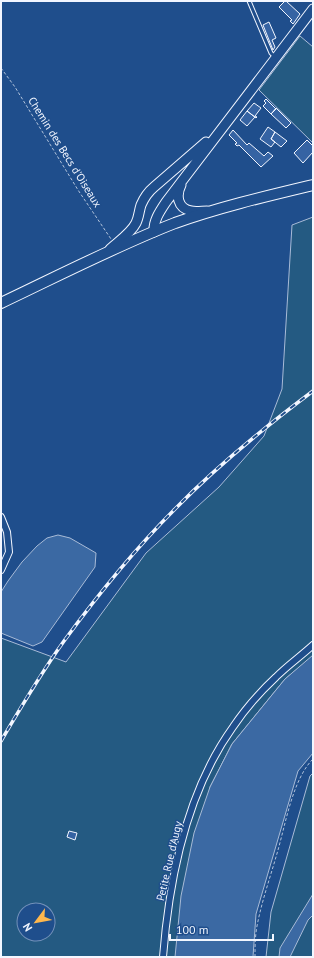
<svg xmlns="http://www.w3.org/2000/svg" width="314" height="958" font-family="'PT Sans',sans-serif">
	<rect width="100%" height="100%" fill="#1f4e8c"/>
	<path fill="#245a82" stroke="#a8bbd7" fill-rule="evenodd" d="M 300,36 L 313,47 L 313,143 L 259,90 Z
		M 313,217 L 313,656 L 285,679 L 232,744 L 210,787 L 210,957 L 1,957 L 1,638 L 66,662 L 146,553 L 219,487 L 264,436 L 282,389 L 292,225 ZM 24,910 L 48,910 L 48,934 L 24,934 Z
		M 313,773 L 313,957 L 266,957 L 271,912 L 310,776 Z"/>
	<path fill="#3b69a3" stroke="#a8bbd7" d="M 58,535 L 70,538 L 96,553 L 95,567 L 42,642 L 33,646 L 1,633 L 1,592 L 8,581 L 22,562 L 37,546 L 47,538 Z
		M 313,655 L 313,753 L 298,771 L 256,914 L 253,957 L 175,957 L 181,896 L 194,833 L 210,787 L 232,744 L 285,679 Z
		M 313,894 L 313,915 L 308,920 L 290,957 L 279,957 L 280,948 Z"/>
	<path fill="#3563a3" stroke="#f2f6ff" d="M 285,1 L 286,1 L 300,14 L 293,24 L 290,21 L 292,20 L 279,7 Z
		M 269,22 L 276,38 L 272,40 L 275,47 L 273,50 L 263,25 Z
		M 266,99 L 276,109 L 271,114 L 263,106 L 266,103 L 264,101 Z
		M 254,103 L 261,108 L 255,116 L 257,117 L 256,118 L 247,111 Z
		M 276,108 L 291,123 L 286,128 L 271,114 Z
		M 247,111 L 255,117 L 247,126 L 240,120 Z
		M 268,127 L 275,132 L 271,139 L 275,142 L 271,147 L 260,139 Z
		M 233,130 L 247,145 L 249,143 L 264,156 L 268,152 L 273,156 L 261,167 L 239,145 L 237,146 L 235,144 L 237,143 L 229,135 Z
		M 275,132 L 287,141 L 281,147 L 271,139 Z
		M 307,140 L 313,146 L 313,152 L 303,163 L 294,153 Z
		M 69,831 L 77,833 L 75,840 L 67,837 Z"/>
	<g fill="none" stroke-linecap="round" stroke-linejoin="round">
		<defs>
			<path id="lane" d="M 249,1 L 271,53 L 274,56"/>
			<path id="street" d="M 1,517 L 7,532 L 9,552 L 1,570
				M 163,957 C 169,880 187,791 233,727 C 245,709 260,692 276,677 C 288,665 301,656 313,645"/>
			<path id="secondary" d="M 181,185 C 176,195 177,208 191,211 C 196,212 202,211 207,211
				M 154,232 C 153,221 160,211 166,202 L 313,9
				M 110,249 C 119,241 131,233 136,223 C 139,217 139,211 141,205 C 144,198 148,192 154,187 L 206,142"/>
			<path id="primary" d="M 1,303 C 58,276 116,246 175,223 C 220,207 267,196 313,185"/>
		</defs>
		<use href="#lane" stroke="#f2f6ff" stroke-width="5"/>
		<use href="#street" stroke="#f2f6ff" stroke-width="8"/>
		<use href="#secondary" stroke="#f2f6ff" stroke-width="11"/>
		<use href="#primary" stroke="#f2f6ff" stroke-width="12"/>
		<path stroke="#b3c4dc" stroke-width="1" stroke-dasharray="3 2" stroke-linecap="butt" d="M 1,68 L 15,87 L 78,190 L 111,239
			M 255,957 C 255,947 255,937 257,926 C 262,900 271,875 278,850 C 286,822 293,779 313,759"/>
		<use href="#lane" stroke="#1f4e8c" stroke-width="3"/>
		<use href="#street" stroke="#1f4e8c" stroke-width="6"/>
		<use href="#secondary" stroke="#1f4e8c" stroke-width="9"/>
		<use href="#primary" stroke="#1f4e8c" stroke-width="10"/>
		<defs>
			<path id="rail" d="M 1,741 C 21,707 41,673 64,641 C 97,596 135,549 175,509 C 217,466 265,427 313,391"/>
		</defs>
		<use href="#rail" stroke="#f2f6ff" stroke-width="3.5"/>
		<use href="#rail" stroke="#1f4e8c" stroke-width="2" stroke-dasharray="6" stroke-linecap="butt"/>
	</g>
	<g text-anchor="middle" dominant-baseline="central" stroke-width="3" stroke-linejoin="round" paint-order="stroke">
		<g font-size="11" fill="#f2f6ff" stroke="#1f4e8c">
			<text transform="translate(65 152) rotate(58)">Chemin des Becs d'Oiseaux</text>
			<text transform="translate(169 861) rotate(-77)">Petite Rue d'Augy</text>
		</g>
	</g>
	<rect width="314" height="958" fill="none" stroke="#f2f6ff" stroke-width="4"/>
	<g transform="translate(36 922) rotate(238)"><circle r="19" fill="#1f4e8c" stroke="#7391ba"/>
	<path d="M0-3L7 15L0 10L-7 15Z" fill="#ffb74d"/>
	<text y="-6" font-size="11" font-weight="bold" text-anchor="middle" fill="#f2f6ff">N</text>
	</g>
	<path d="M170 934v6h103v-6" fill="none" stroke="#f2f6ff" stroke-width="2"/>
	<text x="176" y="934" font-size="12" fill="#f2f6ff" stroke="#1f4e8c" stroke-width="3" paint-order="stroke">100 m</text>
</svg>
